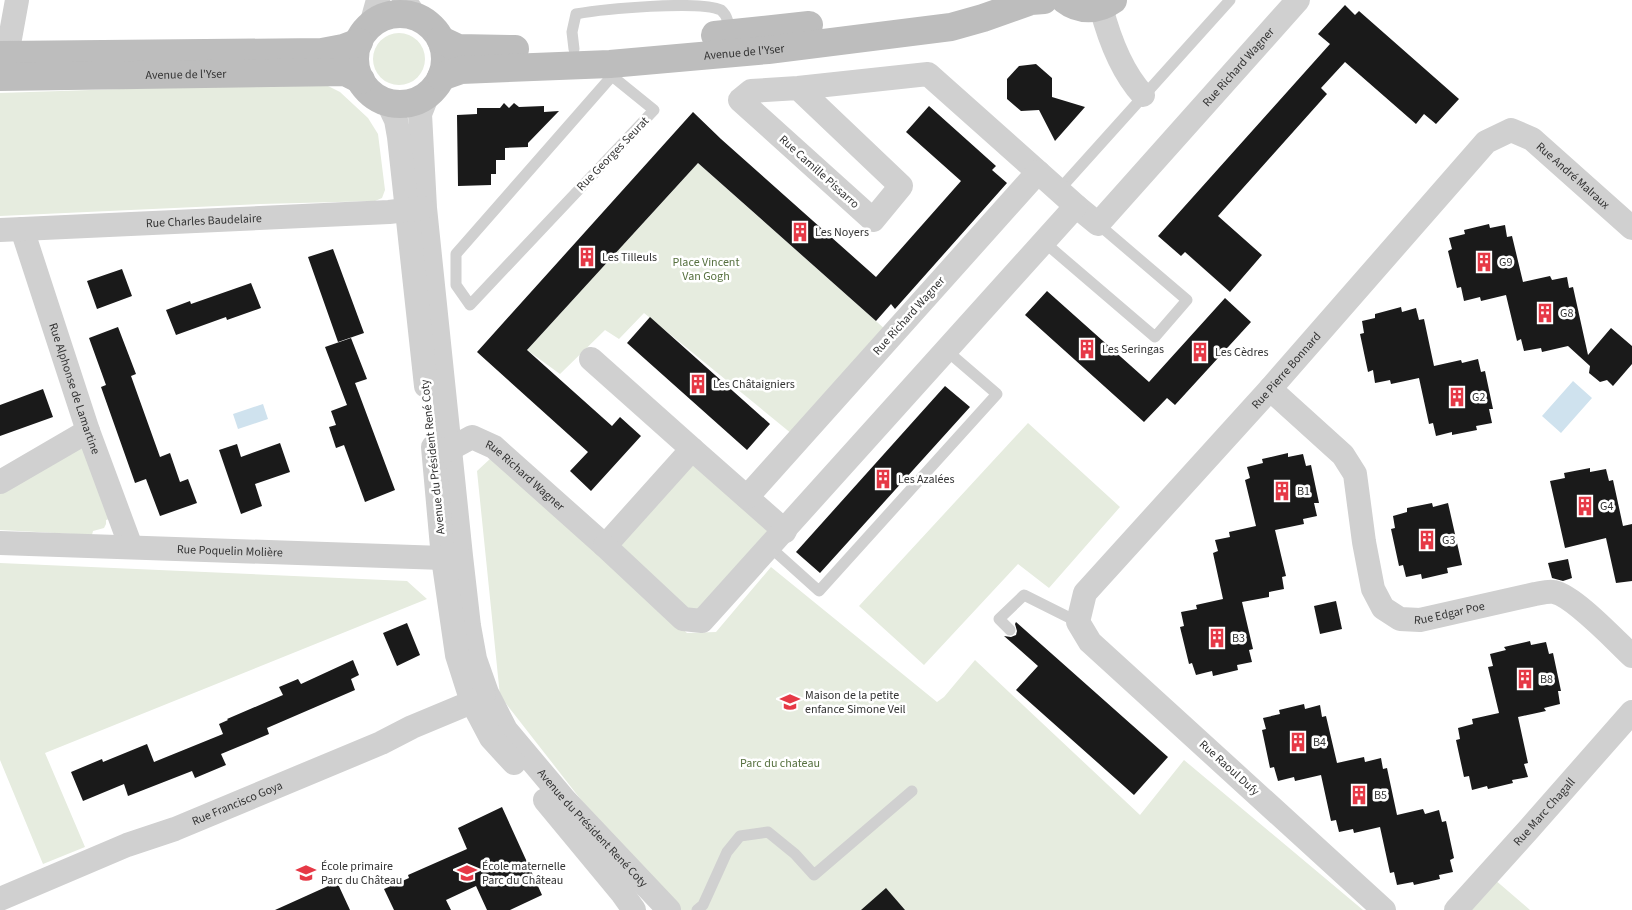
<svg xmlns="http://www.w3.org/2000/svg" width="1632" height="910" font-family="'Source Sans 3',sans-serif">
	<rect width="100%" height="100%" fill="#fff"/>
	<path fill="#e6ecdf" d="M373 59a26 26 0 1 1 52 0a26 26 0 1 1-52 0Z
		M 297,83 L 324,84 L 340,92 L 368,118 L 378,134 L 385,190 L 382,198 L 375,201 L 261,204 L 0,216 L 0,93 Z
		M 698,163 L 886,330 L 792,434 L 644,313 L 619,339 L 605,330 L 560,374 L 527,350 Z
		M 1028,423 L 1120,507 L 1049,588 L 1018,564 L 924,665 L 859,606 Z
		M 79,448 L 86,449 L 113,518 L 106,520 L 106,524 L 104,528 L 93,531 L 92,535 L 0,530 L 0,489 Z
		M 491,458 L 687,633 L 716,632 L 771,567 L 937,702 L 944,697 L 975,660 L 1140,815 L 1184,760 L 1363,910 L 667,910 L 500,696 L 477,471 Z
		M 693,464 L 785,531 L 705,613 L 691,613 L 622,547 L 622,541 Z
		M 0,563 L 407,581 L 427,599 L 45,753 L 85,847 L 43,864 L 0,760 Z
		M 1494,879 L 1530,910 L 1469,910 Z"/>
	<path fill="#cfe2ee" d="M 1573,381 L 1592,398 L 1561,433 L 1542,416 Z
		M 263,404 L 268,419 L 238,429 L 233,414 Z"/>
	<path fill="#1a1a1a" d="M 1345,5 L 1355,15 L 1359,11 L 1459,99 L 1436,124 L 1424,114 L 1416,124 L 1345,62 L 1321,88 L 1327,94 L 1218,216 L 1262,255 L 1230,292 L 1185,252 L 1181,256 L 1158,236 L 1330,44 L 1318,34 Z
		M 1036,64 L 1052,78 L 1052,97 L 1085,107 L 1055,141 L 1039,110 L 1021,111 L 1007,99 L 1007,79 L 1019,66 Z
		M 504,103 L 509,108 L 514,103 L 519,107 L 544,106 L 544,112 L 559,111 L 528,143 L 528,147 L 505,148 L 505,160 L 496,160 L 496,174 L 491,174 L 491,185 L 458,186 L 457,115 L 477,114 L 477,108 L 500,108 Z
		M 929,106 L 996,166 L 992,170 L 1007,183 L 895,309 L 891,304 L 876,321 L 698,163 L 527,350 L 612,426 L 620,417 L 641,436 L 591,491 L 570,471 L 588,452 L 477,352 L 693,112 L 721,139 L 876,277 L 961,181 L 906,132 Z
		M 1489,224 L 1490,228 L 1505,225 L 1507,237 L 1512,236 L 1523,282 L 1550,276 L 1552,280 L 1567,277 L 1569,288 L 1573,287 L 1588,355 L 1611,328 L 1632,346 L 1632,364 L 1613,386 L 1607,380 L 1600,382 L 1589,373 L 1590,366 L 1568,346 L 1542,352 L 1541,348 L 1524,351 L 1521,339 L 1517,341 L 1506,295 L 1481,301 L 1480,297 L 1464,301 L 1461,287 L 1457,288 L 1448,251 L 1452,249 L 1449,238 L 1465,234 L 1464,230 Z
		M 333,249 L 364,333 L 338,342 L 308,257 Z
		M 122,269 L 132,296 L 97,309 L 87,281 Z
		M 251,283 L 261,308 L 227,320 L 226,317 L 176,335 L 166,310 L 190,301 L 191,304 Z
		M 1047,291 L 1149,382 L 1225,298 L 1251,322 L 1175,405 L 1167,398 L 1144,422 L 1025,315 Z
		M 1401,307 L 1402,312 L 1416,308 L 1419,320 L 1424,319 L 1434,366 L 1461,360 L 1462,363 L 1478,359 L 1481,372 L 1485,371 L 1493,409 L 1489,409 L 1492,423 L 1476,426 L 1477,430 L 1452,435 L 1452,432 L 1436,436 L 1433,423 L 1429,424 L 1419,378 L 1391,384 L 1390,380 L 1375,383 L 1373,370 L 1368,372 L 1360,334 L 1364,333 L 1362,321 L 1375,318 L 1375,314 Z
		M 650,317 L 770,424 L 747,450 L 627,343 Z
		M 118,327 L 136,374 L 131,376 L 160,457 L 170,453 L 180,482 L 188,479 L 197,503 L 160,516 L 146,479 L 135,483 L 101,387 L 106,385 L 89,338 Z
		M 351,338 L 367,379 L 355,383 L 395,490 L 365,502 L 344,445 L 336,448 L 329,427 L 336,425 L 331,411 L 347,405 L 325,347 Z
		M 945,386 L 970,407 L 820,573 L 796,552 Z
		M 43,389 L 53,417 L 0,436 L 0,405 Z
		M 280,443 L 290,472 L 255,484 L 262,506 L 241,514 L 219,450 L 237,444 L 241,457 Z
		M 1288,453 L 1288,457 L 1303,454 L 1306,466 L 1311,465 L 1319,503 L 1314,503 L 1317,516 L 1303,519 L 1304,524 L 1275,530 L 1286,576 L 1282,577 L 1284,589 L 1269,592 L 1269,597 L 1242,602 L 1253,649 L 1249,650 L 1252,662 L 1237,665 L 1238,670 L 1213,676 L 1212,671 L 1196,675 L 1192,663 L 1189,664 L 1180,627 L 1184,626 L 1181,612 L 1197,609 L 1196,605 L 1223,599 L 1213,553 L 1218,551 L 1215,540 L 1230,537 L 1229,532 L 1256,526 L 1245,480 L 1250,478 L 1247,467 L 1263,463 L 1262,459 Z
		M 1590,468 L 1590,472 L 1606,469 L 1609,481 L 1613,480 L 1623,526 L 1632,524 L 1632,581 L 1616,583 L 1606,538 L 1565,548 L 1550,481 L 1565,478 L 1564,473 Z
		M 1432,503 L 1433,507 L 1448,503 L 1462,565 L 1447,568 L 1448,573 L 1422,579 L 1421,574 L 1406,577 L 1403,565 L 1399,566 L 1391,529 L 1395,528 L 1393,516 L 1407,512 L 1407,508 Z
		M 1568,559 L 1572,578 L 1563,581 L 1552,578 L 1548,563 Z
		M 1336,601 L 1342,629 L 1320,634 L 1314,606 Z
		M 1016,622 L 1168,757 L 1134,795 L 1016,690 L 1038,666 L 1004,636 L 1011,637 L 1016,635 L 1017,631 L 1015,624 Z
		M 407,623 L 420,655 L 397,666 L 383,633 Z
		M 1530,641 L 1531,645 L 1546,642 L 1549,654 L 1553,653 L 1561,691 L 1558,691 L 1560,704 L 1544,708 L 1546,711 L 1518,717 L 1528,763 L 1524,764 L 1528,777 L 1512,780 L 1513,783 L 1488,789 L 1487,786 L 1472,790 L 1469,776 L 1464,777 L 1456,740 L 1460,739 L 1458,728 L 1473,724 L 1472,719 L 1499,713 L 1488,667 L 1493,666 L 1490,654 L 1506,650 L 1504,647 Z
		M 353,660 L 359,675 L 351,679 L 355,690 L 267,728 L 269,734 L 221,754 L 226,765 L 195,778 L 192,771 L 128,796 L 124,784 L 83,801 L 71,772 L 102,759 L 103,762 L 147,744 L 154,762 L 223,734 L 219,724 L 228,720 L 227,719 L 283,695 L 279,687 L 298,679 L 301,684 Z
		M 1304,704 L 1305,709 L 1320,705 L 1322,717 L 1326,716 L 1337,763 L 1364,757 L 1365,762 L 1381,758 L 1383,769 L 1387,768 L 1397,815 L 1423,809 L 1425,814 L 1439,810 L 1442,822 L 1446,821 L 1454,858 L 1450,860 L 1453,872 L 1439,875 L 1440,879 L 1414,885 L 1413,882 L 1397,885 L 1394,872 L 1390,873 L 1380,827 L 1354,833 L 1353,829 L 1339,832 L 1336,820 L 1331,821 L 1321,775 L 1295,781 L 1294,777 L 1278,781 L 1274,767 L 1270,768 L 1262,730 L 1266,729 L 1263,718 L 1280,714 L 1279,710 Z
		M 502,807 L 542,895 L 510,910 L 487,910 L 476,886 L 446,900 L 451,910 L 394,910 L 384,889 L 409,878 L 408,875 L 467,849 L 458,828 Z
		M 337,882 L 350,910 L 275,910 Z
		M 886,888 L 905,910 L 861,910 Z"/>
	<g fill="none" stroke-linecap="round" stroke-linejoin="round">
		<path stroke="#d0d0d0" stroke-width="11" d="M 574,49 L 572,32 L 576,14 C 603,9 699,0 721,10 C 728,16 729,25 730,34
			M 612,76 L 654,110 L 470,305 L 456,285 L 456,254 Z
			M 1059,190 L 1230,0
			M 1044,242 L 1155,337 L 1187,300 L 1098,224
			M 770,547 L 819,591 L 997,394 L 947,351
			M 1010,630 L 999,619 L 1024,595 L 1078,622
			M 697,910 L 703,905 L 727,852 L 740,836 L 768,832 L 795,854 L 814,875 L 912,791"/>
		<g stroke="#d0d0d0" stroke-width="24">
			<path d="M 404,0 L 416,17"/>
			<path d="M 1101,7 C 1109,38 1121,71 1143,95"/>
			<path d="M 371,25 L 378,0"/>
			<path d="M 9,72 L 7,55 L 17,0"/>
			<path d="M 798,88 L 901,186 L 873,220 L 740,100 L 751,91 L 798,88 L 928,74 L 1038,172"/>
			<path id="s1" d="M 428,94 L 420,114 L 425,208 L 461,556 L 469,626 L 475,659 L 487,693 L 506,730 L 564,799 L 669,910"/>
			<path d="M 387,101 L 396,120 L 399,137 L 426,386"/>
			<path id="s2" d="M 1076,206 L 1098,224 L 1298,0"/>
			<path id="s3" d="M 22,229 L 88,431 L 131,547"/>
			<path id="s4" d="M 0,230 L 389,212 L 423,208"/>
			<path d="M 591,359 L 692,449"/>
			<path id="s5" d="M 1270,389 L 1343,455 L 1355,474 L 1364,542 L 1373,589 L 1383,608 L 1400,619 L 1420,620 L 1535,594 C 1541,593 1548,591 1554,592 C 1574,596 1615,640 1632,656"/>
			<path d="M 433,447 L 443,558 L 457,655 L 472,702 L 491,738 L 514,763"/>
			<path id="s6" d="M 435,451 L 450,449 L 472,437 L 494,447 L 605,546 L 692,449 L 785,531"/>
			<path d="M 0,482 L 88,431"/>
			<path id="s7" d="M 0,543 L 443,558 L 459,557"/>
			<path d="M 605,546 L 683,619 L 702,621 L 1076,206 L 1038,172 L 747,497"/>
			<path d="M 545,800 L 622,893 L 634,910"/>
			<path id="s8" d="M 0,899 L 127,845 L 175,829 L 381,743 L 412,727 L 472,702 L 484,695"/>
			<path id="s9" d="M 1384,910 L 1090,642 L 1078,622 L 1085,593 L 1270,389 L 1486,142 L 1511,130 L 1532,139 L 1632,228"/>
			<path id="s10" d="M 1456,910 L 1529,829 L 1632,712"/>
		</g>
		<g stroke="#bdbdbd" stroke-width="28">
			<path d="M 1065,0 C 1079,11 1098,11 1113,0"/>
			<circle cx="400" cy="59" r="45"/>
			<path d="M 715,35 L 809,25"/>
			<path d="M 441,40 L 458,48 L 515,49"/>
			<path d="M 0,55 L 322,52 L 343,48 L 359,42"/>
			<path id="s11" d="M 0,77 L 345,72 L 361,80"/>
			<path id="s12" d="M 441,77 L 461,70 L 610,64 L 768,50 L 951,27 L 983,18 L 1031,1 L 1044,0"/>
		</g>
	</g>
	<defs>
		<symbol id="building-bare" viewBox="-9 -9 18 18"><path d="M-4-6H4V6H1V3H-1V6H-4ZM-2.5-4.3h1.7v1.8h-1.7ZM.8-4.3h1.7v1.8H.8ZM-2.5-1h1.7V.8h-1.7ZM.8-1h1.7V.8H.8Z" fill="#e63946" stroke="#fff" stroke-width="2.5" paint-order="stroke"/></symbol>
		<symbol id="school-bare" viewBox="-9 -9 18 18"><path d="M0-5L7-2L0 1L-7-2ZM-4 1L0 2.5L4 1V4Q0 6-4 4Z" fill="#e63946" stroke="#fff" stroke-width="2.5" paint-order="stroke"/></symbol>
	</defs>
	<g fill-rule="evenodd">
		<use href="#building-bare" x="786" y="218" width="28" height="28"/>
		<use href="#building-bare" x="573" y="243" width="28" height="28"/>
		<use href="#building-bare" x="1470" y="248" width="28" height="28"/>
		<use href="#building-bare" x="1531" y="299" width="28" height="28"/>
		<use href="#building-bare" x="1073" y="335" width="28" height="28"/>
		<use href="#building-bare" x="1186" y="338" width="28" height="28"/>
		<use href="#building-bare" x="684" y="370" width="28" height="28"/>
		<use href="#building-bare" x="1443" y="383" width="28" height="28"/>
		<use href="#building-bare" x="869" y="465" width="28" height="28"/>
		<use href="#building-bare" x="1268" y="477" width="28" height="28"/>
		<use href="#building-bare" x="1571" y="492" width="28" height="28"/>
		<use href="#building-bare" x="1413" y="526" width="28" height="28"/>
		<use href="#building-bare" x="1203" y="624" width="28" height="28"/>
		<use href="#building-bare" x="1511" y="665" width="28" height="28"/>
		<use href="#school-bare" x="776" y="688" width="28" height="28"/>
		<use href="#building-bare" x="1284" y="728" width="28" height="28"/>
		<use href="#building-bare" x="1345" y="781" width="28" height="28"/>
		<use href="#school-bare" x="292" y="859" width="28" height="28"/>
		<use href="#school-bare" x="453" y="859" width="28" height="28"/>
	</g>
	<g text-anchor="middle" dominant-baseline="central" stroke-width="5" stroke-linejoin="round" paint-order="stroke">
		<g font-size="12" fill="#333" stroke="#fff">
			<text stroke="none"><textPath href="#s12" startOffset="305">Avenue de l'Yser</textPath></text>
			<text stroke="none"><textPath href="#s2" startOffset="239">Rue Richard Wagner</textPath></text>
			<text stroke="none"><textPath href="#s11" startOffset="186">Avenue de l'Yser</textPath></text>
			<text transform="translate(613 154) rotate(-46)">Rue Georges Seurat</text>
			<text transform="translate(819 172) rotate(42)">Rue Camille Pissarro</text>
			<text stroke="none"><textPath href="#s9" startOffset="1160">Rue André Malraux</textPath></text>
			<text stroke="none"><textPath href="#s4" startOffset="204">Rue Charles Baudelaire</textPath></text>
			<text transform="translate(909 316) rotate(-48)">Rue Richard Wagner</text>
			<text stroke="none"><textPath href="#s9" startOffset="751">Rue Pierre Bonnard</textPath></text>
			<text stroke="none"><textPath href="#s3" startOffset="168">Rue Alphonse de Lamartine</textPath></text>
			<text transform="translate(433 457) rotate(-96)">Avenue du Président René Coty</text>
			<text stroke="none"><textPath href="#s6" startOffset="106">Rue Richard Wagner</textPath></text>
			<text stroke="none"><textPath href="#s7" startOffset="230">Rue Poquelin Molière</textPath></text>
			<text stroke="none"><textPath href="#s5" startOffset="329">Rue Edgar Poe</textPath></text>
			<text transform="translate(1229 768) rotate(42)">Rue Raoul Dufy</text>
			<text stroke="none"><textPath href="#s8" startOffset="256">Rue Francisco Goya</textPath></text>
			<text stroke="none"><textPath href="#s10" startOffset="132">Rue Marc Chagall</textPath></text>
			<text stroke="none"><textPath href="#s1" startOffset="778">Avenue du Président René Coty</textPath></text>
		</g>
		<g font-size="12" fill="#333" stroke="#fff" text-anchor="start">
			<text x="815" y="232">Les Noyers</text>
			<text x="602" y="257">Les Tilleuls</text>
			<text x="1499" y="262">G9</text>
			<text x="1560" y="313">G8</text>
			<text x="1102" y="349">Les Seringas</text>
			<text x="1215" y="352">Les Cèdres</text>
			<text x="713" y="384">Les Châtaigniers</text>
			<text x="1472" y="397">G2</text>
			<text x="898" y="479">Les Azalées</text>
			<text x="1297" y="491">B1</text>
			<text x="1600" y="506">G4</text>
			<text x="1442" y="540">G3</text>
			<text x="1232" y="638">B3</text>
			<text x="1540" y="679">B8</text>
			<text x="805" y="695">Maison de la petite<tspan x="805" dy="14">enfance Simone Veil</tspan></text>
			<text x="1313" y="742">B4</text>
			<text x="1374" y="795">B5</text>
			<text x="321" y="866">École primaire<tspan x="321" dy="14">Parc du Château</tspan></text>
			<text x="482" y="866">École maternelle<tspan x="482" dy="14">Parc du Château</tspan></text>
		</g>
		<g font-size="12" fill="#56703f" stroke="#fff">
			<text x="706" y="262">Place Vincent<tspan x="706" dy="14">Van Gogh</tspan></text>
			<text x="780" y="763">Parc du chateau</text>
		</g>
	</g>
</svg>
